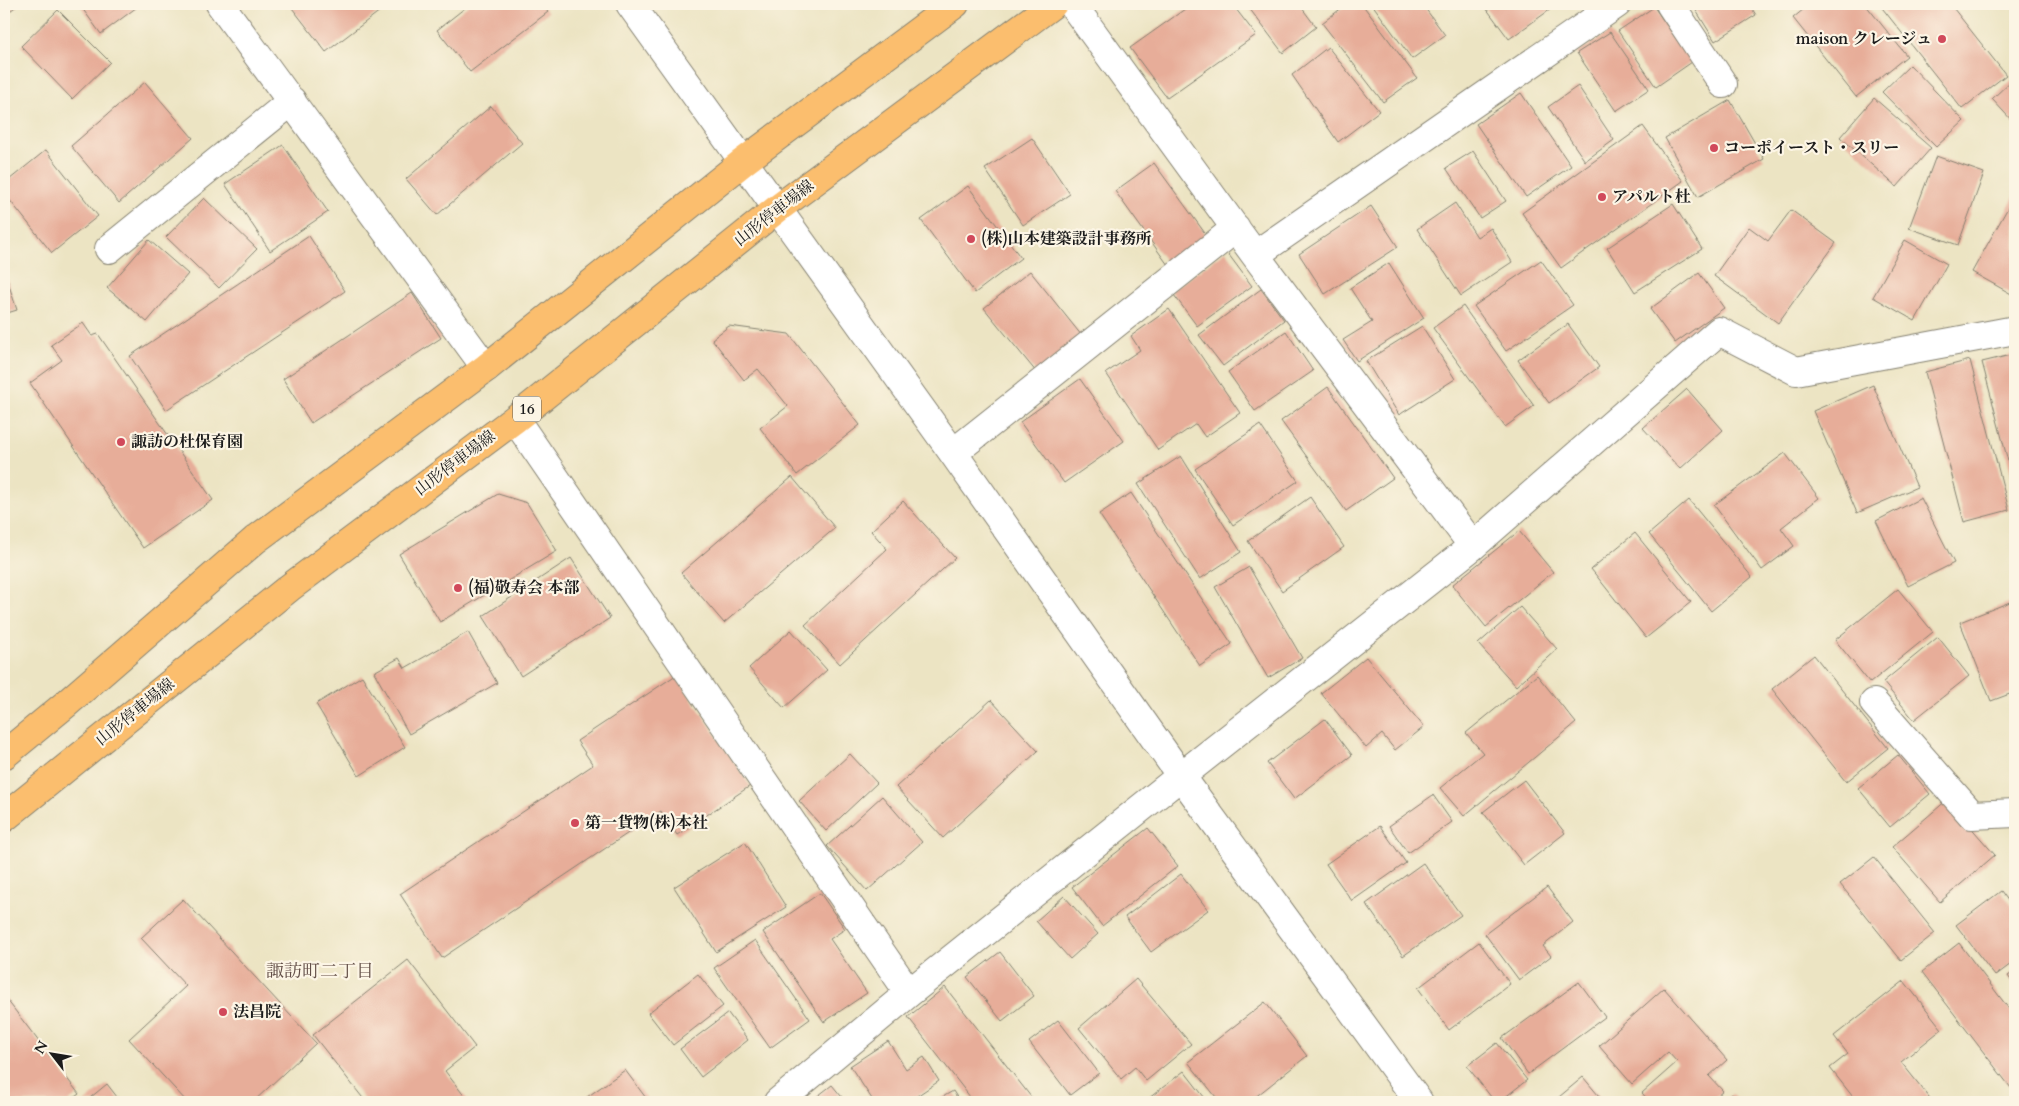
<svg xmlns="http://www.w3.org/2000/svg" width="2019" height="1106" font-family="Cardo,'Noto Serif JP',serif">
	<rect width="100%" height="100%" fill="#fcf5e5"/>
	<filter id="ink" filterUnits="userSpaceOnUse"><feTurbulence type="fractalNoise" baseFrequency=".02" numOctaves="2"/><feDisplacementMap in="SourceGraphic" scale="10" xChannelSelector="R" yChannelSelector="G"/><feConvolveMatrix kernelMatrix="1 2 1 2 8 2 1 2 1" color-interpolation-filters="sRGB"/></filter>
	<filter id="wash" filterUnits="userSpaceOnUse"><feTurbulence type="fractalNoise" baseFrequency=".0096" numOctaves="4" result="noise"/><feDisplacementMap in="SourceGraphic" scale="20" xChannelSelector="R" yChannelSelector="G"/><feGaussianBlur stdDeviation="1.12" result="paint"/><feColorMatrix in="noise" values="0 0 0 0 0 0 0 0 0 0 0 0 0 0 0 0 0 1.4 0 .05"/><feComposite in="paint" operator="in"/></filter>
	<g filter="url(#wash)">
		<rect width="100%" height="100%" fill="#ece4c3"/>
		<g id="blocks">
			<path fill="#e7ad99" d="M 5,4 L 19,4 L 10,11 Z
				M 79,4 L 141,4 L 101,34 Z
				M 289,4 L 389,4 L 326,52 Z
				M 470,4 L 541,4 L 548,12 L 470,72 L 437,30 Z
				M 1192,4 L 1232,4 L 1256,35 L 1167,98 L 1130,48 Z
				M 1246,4 L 1299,4 L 1316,27 L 1283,53 Z
				M 1347,4 L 1362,4 L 1417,78 L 1383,102 L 1322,23 Z
				M 1372,4 L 1422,4 L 1445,35 L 1412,59 Z
				M 1483,4 L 1558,4 L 1509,39 Z
				M 1692,4 L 1749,4 L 1756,15 L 1715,41 Z
				M 1810,4 L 1865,4 L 1907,56 L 1856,97 L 1793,18 Z
				M 1879,4 L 1950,4 L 2006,75 L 1962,109 Z
				M 1654,7 L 1692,62 L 1656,87 L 1618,31 Z
				M 58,10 L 110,62 L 72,99 L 21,46 Z
				M 1610,32 L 1649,89 L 1616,111 L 1577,53 Z
				M 1328,47 L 1379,111 L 1338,142 L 1292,75 Z
				M 1910,65 L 1964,121 L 1936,147 L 1882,92 Z
				M 2015,77 L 2015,124 L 1992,99 Z
				M 145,82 L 193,138 L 119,203 L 71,146 Z
				M 1578,86 L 1614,140 L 1585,161 L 1548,107 Z
				M 1521,93 L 1571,166 L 1526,197 L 1476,124 Z
				M 1874,98 L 1931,148 L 1897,187 L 1840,137 Z
				M 1730,100 L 1764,159 L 1698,197 L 1665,138 Z
				M 491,106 L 522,143 L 437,215 L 406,179 Z
				M 1643,126 L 1683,181 L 1561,268 L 1522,213 Z
				M 1032,138 L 1070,194 L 1023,225 L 985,169 Z
				M 283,145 L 328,212 L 270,251 L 225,184 Z
				M 46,150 L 98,216 L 52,253 L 4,193 L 4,184 Z
				M 1473,151 L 1506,201 L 1480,218 L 1446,168 Z
				M 1936,156 L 1984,173 L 1958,245 L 1909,228 Z
				M 1154,163 L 1207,236 L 1168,265 L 1115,191 Z
				M 968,186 L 1021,258 L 975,293 L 921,220 Z
				M 2015,195 L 2015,296 L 1972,272 Z
				M 204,198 L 257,249 L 219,288 L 166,237 Z
				M 1455,203 L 1477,237 L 1491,228 L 1512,262 L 1461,296 L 1417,229 Z
				M 1673,204 L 1702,249 L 1635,292 L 1607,248 Z
				M 1371,206 L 1398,247 L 1325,294 L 1299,254 Z
				M 1791,210 L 1836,243 L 1778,323 L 1714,276 L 1749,227 L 1768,241 Z
				M 309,236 L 345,291 L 166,410 L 130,356 Z
				M 149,240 L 188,274 L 147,322 L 107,288 Z
				M 1905,240 L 1947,264 L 1915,321 L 1873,297 Z
				M 1226,251 L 1252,286 L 1197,326 L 1171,291 Z
				M 1541,260 L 1573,305 L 1506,351 L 1474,306 Z
				M 1389,263 L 1424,318 L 1357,361 L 1343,340 L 1372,322 L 1350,288 Z
				M 4,270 L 17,310 L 4,314 Z
				M 1030,271 L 1082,336 L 1037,373 L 984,308 Z
				M 1699,273 L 1724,308 L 1675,343 L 1650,309 Z
				M 1261,289 L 1284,320 L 1223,366 L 1199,335 Z
				M 412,293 L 441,338 L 311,423 L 283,379 Z
				M 1463,306 L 1534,406 L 1505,427 L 1433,328 Z
				M 1169,309 L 1240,413 L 1205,437 L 1196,424 L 1158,450 L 1106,373 L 1140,350 L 1131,336 Z
				M 83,323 L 92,336 L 98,334 L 213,500 L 143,548 L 30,383 L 62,360 L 51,345 Z
				M 1568,324 L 1599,367 L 1549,403 L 1518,360 Z
				M 729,326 L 789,334 L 860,425 L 797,475 L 760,428 L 788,406 L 758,369 L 744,380 L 712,339 Z
				M 1422,326 L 1455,379 L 1399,415 L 1366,361 Z
				M 1286,331 L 1313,371 L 1255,411 L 1228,372 Z
				M 2015,354 L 2015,488 L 1982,362 Z
				M 1970,360 L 2009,510 L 1964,522 L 1925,372 Z
				M 1080,379 L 1124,441 L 1064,483 L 1020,422 Z
				M 1873,385 L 1917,487 L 1857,513 L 1813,411 Z
				M 1328,387 L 1393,478 L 1346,511 L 1281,421 Z
				M 1687,389 L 1723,430 L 1680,469 L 1643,428 Z
				M 1260,425 L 1298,481 L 1233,525 L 1195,469 Z
				M 1785,453 L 1819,498 L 1781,528 L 1794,546 L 1762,570 L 1714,505 Z
				M 1181,456 L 1241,552 L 1200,579 L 1138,484 Z
				M 792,477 L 835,528 L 724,623 L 681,573 Z
				M 1131,493 L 1232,644 L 1200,666 L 1099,514 Z
				M 498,494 L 527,503 L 557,551 L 440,622 L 399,554 Z
				M 1310,497 L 1344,547 L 1282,591 L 1248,541 Z
				M 1921,498 L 1954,563 L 1908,586 L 1876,521 Z
				M 1689,500 L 1752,577 L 1711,611 L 1649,534 Z
				M 903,501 L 955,558 L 840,664 L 805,625 L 887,549 L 871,531 Z
				M 1519,531 L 1553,572 L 1486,627 L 1452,585 Z
				M 1635,533 L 1691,602 L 1646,638 L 1591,569 Z
				M 571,558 L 610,618 L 521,676 L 483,616 Z
				M 1249,567 L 1302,658 L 1268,678 L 1215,587 Z
				M 1898,589 L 1933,632 L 1870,683 L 1835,640 Z
				M 2010,602 L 2015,617 L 2015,692 L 1991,701 L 1960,622 Z
				M 1520,607 L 1557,649 L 1516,686 L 1478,644 Z
				M 791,630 L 827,670 L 784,708 L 749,668 Z
				M 468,632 L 497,683 L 409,734 L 374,672 L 399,658 L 405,668 Z
				M 1938,637 L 1969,676 L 1914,720 L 1883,682 Z
				M 1814,655 L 1888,748 L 1846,782 L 1772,689 Z
				M 1366,657 L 1424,727 L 1395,750 L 1382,734 L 1366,748 L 1321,693 Z
				M 676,675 L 750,786 L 677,835 L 661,811 L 442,958 L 400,894 L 593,765 L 577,741 Z
				M 1537,675 L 1576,723 L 1464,816 L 1440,788 L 1483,753 L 1466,733 Z
				M 362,676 L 405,747 L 359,776 L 316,704 Z
				M 991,700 L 1038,751 L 943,838 L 896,787 Z
				M 1325,719 L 1352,755 L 1294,799 L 1267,763 Z
				M 850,754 L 877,783 L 826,831 L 799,801 Z
				M 1898,755 L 1930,794 L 1890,827 L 1858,788 Z
				M 1524,780 L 1565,833 L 1524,865 L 1483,812 Z
				M 1433,795 L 1452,822 L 1408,853 L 1389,826 Z
				M 882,796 L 922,842 L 867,891 L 827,846 Z
				M 1947,800 L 1995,855 L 1940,902 L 1892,847 Z
				M 1380,826 L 1406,863 L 1352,901 L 1326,864 Z
				M 1148,828 L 1178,866 L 1102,926 L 1072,887 Z
				M 745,842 L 786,907 L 716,952 L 674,887 Z
				M 1874,857 L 1935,933 L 1901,960 L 1840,884 Z
				M 1423,863 L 1461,915 L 1403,956 L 1366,904 Z
				M 1181,874 L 1208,910 L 1151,952 L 1125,917 Z
				M 1547,887 L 1573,922 L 1543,946 L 1551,956 L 1519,980 L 1485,934 Z
				M 2001,891 L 2015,910 L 2015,961 L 1995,976 L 1956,925 Z
				M 820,893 L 845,929 L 830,939 L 867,993 L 824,1022 L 763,932 Z
				M 1064,896 L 1098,934 L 1070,959 L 1036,921 Z
				M 183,899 L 316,1043 L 253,1102 L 187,1102 L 129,1039 L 186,986 L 141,938 Z
				M 755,940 L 810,1019 L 770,1048 L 714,968 Z
				M 1479,942 L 1510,984 L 1449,1030 L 1418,988 Z
				M 1959,943 L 2015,1017 L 2015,1085 L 2011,1088 L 1922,972 Z
				M 1000,952 L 1034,996 L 1002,1021 L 967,977 Z
				M 408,960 L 475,1047 L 445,1071 L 469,1102 L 366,1102 L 313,1035 Z
				M 2015,971 L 2015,986 L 2008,976 Z
				M 698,974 L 723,1006 L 673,1045 L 648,1013 Z
				M 1136,979 L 1191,1044 L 1146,1081 L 1135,1067 L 1121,1079 L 1079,1028 Z
				M 1904,981 L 1942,1029 L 1901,1062 L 1933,1102 L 1857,1102 L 1830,1068 L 1848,1054 L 1834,1036 Z
				M 1579,982 L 1605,1017 L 1528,1074 L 1502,1038 Z
				M 945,987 L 1035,1102 L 974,1102 L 908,1017 Z
				M 1664,988 L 1727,1060 L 1709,1076 L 1723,1091 L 1710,1102 L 1650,1102 L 1642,1093 L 1677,1062 L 1668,1052 L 1632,1084 L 1599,1046 Z
				M 4,996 L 79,1094 L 68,1102 L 4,1102 Z
				M 1265,1002 L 1307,1056 L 1249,1102 L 1220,1102 L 1188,1062 Z
				M 728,1013 L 748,1040 L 701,1077 L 680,1049 Z
				M 1058,1020 L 1099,1073 L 1070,1095 L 1029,1042 Z
				M 888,1041 L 906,1069 L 924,1057 L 939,1081 L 908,1102 L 874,1102 L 850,1066 Z
				M 1497,1043 L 1527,1080 L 1499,1102 L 1495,1102 L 1467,1066 Z
				M 625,1070 L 649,1102 L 580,1102 Z
				M 1184,1071 L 1208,1102 L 1144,1102 Z
				M 1583,1077 L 1604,1102 L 1553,1102 Z
				M 107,1084 L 121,1102 L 85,1102 Z
				M 832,1085 L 846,1102 L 810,1102 Z
				M 953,1091 L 960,1102 L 934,1102 Z
				M 1732,1094 L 1739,1102 L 1723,1102 Z"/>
		</g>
	</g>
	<g filter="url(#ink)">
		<use href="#blocks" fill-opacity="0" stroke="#848070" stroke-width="1"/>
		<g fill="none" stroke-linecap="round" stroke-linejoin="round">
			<defs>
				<path id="minor" d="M 220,4 L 486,368
					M 630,4 L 953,453 L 1181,776 L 1419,1102
					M 1072,4 L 1255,255 L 1473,546
					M 1670,4 L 1723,84
					M 109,249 L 292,101
					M 1255,255 L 1617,4
					M 515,419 L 909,993
					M 953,453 L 1236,228
					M 1874,703 L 1972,815 L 2015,813
					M 778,1102 L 909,993 L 1181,776 L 1473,546 L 1719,331 L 1796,371 L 2015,330"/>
				<path id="major" d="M 4,755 L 66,704 L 255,540 L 486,368 L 743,162 L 955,4
					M 4,818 L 289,588 L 515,419 L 777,209 L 1053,4"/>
			</defs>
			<use href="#minor" stroke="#848070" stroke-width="30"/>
			<use href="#major" stroke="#848070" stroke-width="30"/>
			<use href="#minor" stroke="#fff" stroke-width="28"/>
			<use href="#major" stroke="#fbbe6e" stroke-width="28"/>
		</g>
	</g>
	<g fill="#d1495b" stroke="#fcf5e5" stroke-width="2">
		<circle cx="1942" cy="39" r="5"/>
		<circle cx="1714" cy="148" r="5"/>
		<circle cx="1602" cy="197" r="5"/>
		<circle cx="971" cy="239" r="5"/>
		<circle cx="121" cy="442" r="5"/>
		<circle cx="458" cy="588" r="5"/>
		<circle cx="575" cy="823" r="5"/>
		<circle cx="223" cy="1012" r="5"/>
	</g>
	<g text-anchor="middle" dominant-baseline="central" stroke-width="4.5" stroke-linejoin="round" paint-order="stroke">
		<rect fill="#fcf5e5" stroke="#5f5d58" stroke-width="1" x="513" y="396.5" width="28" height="25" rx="4"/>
		<g font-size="15" font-weight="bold" fill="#1c1c1c">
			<text x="527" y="409">16</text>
		</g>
		<g font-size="16" font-weight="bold" fill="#1c1c1c" stroke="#fcf5e5" text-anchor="start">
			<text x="1932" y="39" text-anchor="end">maison クレージュ</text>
			<text x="1724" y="148">コーポイースト・スリー</text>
			<text x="1612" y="197">アパルト杜</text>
			<text x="981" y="239">(株)山本建築設計事務所</text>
			<text x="131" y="442">諏訪の杜保育園</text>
			<text x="468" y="588">(福)敬寿会 本部</text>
			<text x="585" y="823">第一貨物(株)本社</text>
			<text x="233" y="1012">法昌院</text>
		</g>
		<g font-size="16" fill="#1c1c1c" stroke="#fcf5e5">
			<text transform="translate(774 213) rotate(-38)">山形停車場線</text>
			<text transform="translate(455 463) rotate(-37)">山形停車場線</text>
			<text transform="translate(135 712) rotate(-39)">山形停車場線</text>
		</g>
		<g font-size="18" fill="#634f48" stroke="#fcf5e5">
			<text x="320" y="971">諏訪町二丁目</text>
		</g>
	</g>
	<rect width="2019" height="1106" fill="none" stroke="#fcf5e5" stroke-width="20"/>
	<g transform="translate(52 1054) rotate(301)" stroke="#fcf5e5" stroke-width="4" paint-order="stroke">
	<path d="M0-4L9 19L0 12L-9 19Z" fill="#1c1c1c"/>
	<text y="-8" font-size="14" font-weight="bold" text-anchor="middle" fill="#1c1c1c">N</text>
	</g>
</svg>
